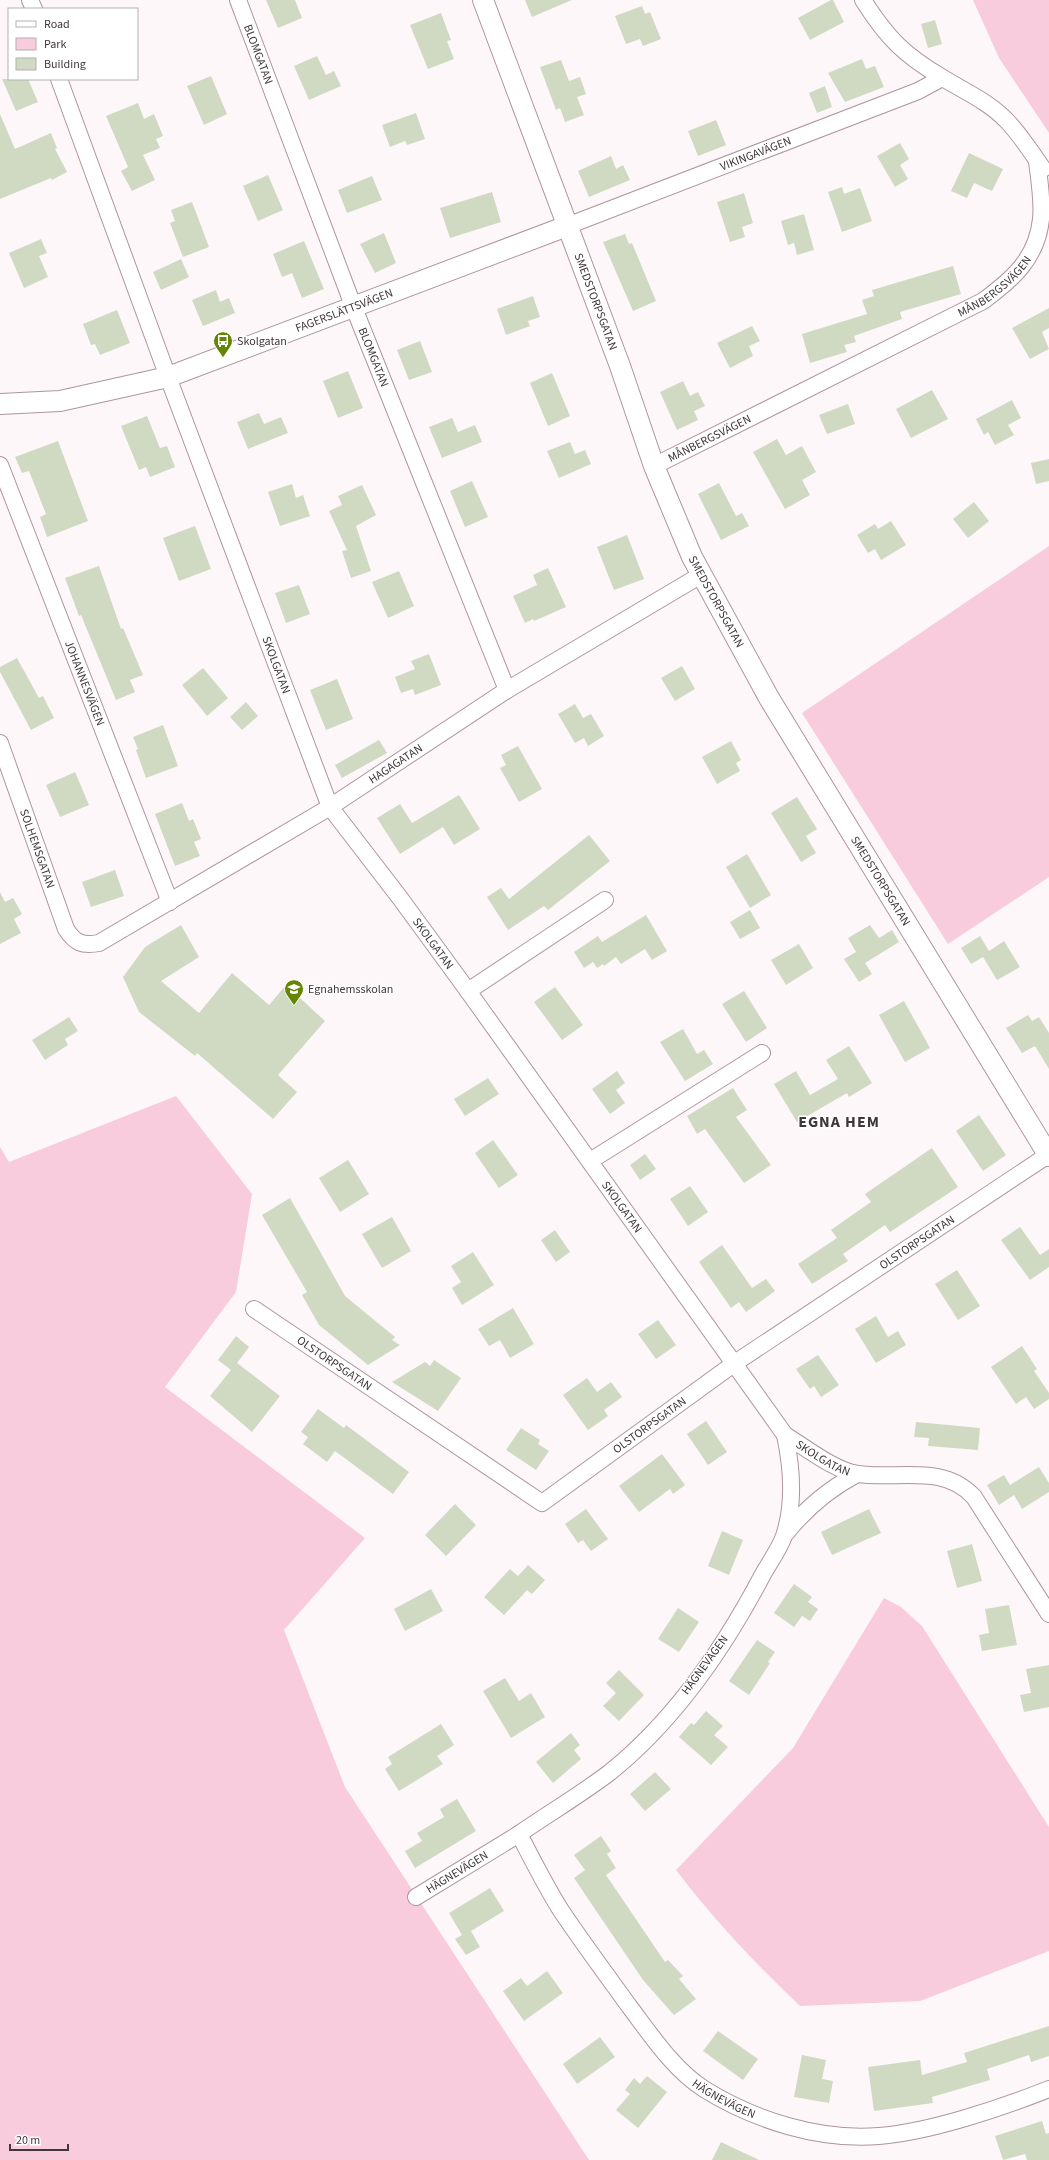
<svg xmlns="http://www.w3.org/2000/svg" width="1049" height="2160" viewBox="0 0 1049 2160" font-family="'Source Sans 3',sans-serif">
<style>
.green{fill:#f8ccdc}
.building{fill:#d0dac3}
.lines{fill:none;stroke-linecap:round;stroke-linejoin:round}
.minor-casing{stroke:#ae959e;stroke-width:18}
.tertiary-casing{stroke:#ae959e;stroke-width:22}
.minor{stroke:#fff;stroke-width:16}
.tertiary{stroke:#fff;stroke-width:20}
.labels{text-anchor:middle;dominant-baseline:central;stroke-width:3;stroke-linejoin:round;paint-order:stroke}
.street-label{font-size:12px;fill:#41363a;stroke:#fff}
.poi-label{font-size:12px;fill:#41363a;stroke:#fff;text-anchor:start}
.district-label{font-size:16px;font-weight:bold;letter-spacing:1px;fill:#41363a;stroke:#fff}
</style>
<rect width="100%" height="100%" fill="#fdf7f9"/>
<g class="green">
<polygon points="973,0 1049,0 1049,133 999,58"/>
<polygon points="1049,546 1049,877 948,944 802,713"/>
<polygon points="176,1096 252,1194 236,1292 165,1387 365,1538 284,1630 345,1787 589,2160 0,2160 0,1147 9,1162"/>
<path d="M884 1598 901 1607 922 1626 1049 1827V1951L920 2001 800 2006C754 1962 715 1921 676 1870L793 1748Z"/>
</g>
<g class="building">
<polygon points="266,0 295,0 302,18 278,28"/>
<polygon points="525,0 572,0 532,17"/>
<polygon points="831,0 833,0 844,22 810,40 798,18"/>
<polygon points="642,6 645,14 650,12 661,39 643,46 640,39 626,44 615,16"/>
<polygon points="441,13 451,40 447,41 454,59 428,69 410,25"/>
<polygon points="935,20 942,44 928,48 921,24"/>
<polygon points="317,56 326,75 334,71 341,86 309,100 294,66"/>
<polygon points="862,59 866,69 875,66 884,87 845,102 828,73"/>
<polygon points="561,60 569,81 580,77 586,94 577,97 584,115 565,122 560,108 556,110 540,67"/>
<polygon points="211,76 227,114 204,125 187,86"/>
<polygon points="2,79 28,79 38,102 16,111"/>
<polygon points="825,86 832,107 817,113 809,93"/>
<polygon points="138,103 144,119 154,114 163,136 156,139 160,148 143,155 155,180 132,191 121,171 128,167 106,116"/>
<polygon points="416,113 425,139 407,145 405,141 390,147 382,125"/>
<polygon points="0,114 15,149 51,133 57,148 55,149 67,172 52,180 51,178 0,199"/>
<polygon points="716,120 726,145 698,156 688,131"/>
<polygon points="900,143 909,159 900,165 908,179 895,187 877,156"/>
<polygon points="969,153 1003,169 992,191 974,183 967,198 951,191"/>
<polygon points="611,156 616,169 623,165 630,180 589,197 578,171"/>
<polygon points="268,175 283,210 258,221 243,186"/>
<polygon points="372,176 382,200 347,213 338,190"/>
<polygon points="842,187 844,194 860,188 872,221 842,232 828,192"/>
<polygon points="492,192 501,222 450,238 440,208"/>
<polygon points="744,193 753,223 742,227 745,237 730,242 717,202"/>
<polygon points="192,202 209,247 183,257 170,223 175,221 171,210"/>
<polygon points="804,214 814,250 797,255 794,243 788,245 781,221"/>
<polygon points="384,233 396,263 375,273 360,244"/>
<polygon points="625,234 629,244 632,243 656,301 633,311 603,242"/>
<polygon points="41,239 47,253 39,256 48,277 24,288 9,253"/>
<polygon points="304,241 324,289 302,298 292,273 282,277 273,254"/>
<polygon points="181,259 189,277 161,290 153,272"/>
<polygon points="953,266 961,294 900,312 902,319 854,336 856,342 844,345 847,352 810,363 802,334 867,314 862,300 874,296 872,290"/>
<polygon points="216,290 220,302 229,298 235,313 203,326 192,300"/>
<polygon points="533,296 540,317 528,321 530,326 506,335 497,309"/>
<polygon points="1049,308 1049,328 1042,332 1049,349 1030,359 1012,328"/>
<polygon points="117,310 130,343 100,355 95,344 91,345 83,324"/>
<polygon points="752,326 760,341 749,346 753,356 730,368 717,343"/>
<polygon points="420,341 432,372 409,380 397,350"/>
<polygon points="348,371 363,408 338,418 323,381"/>
<polygon points="552,373 570,416 548,426 530,383"/>
<polygon points="683,381 690,396 698,392 705,406 694,411 698,420 677,430 660,392"/>
<polygon points="932,390 948,419 911,438 896,409"/>
<polygon points="1012,400 1021,418 1008,425 1014,435 995,445 988,432 984,435 976,419"/>
<polygon points="848,404 855,424 827,434 819,415"/>
<polygon points="259,413 264,424 281,417 288,433 248,449 237,422"/>
<polygon points="147,416 160,448 167,446 175,467 150,477 146,467 139,470 121,426"/>
<polygon points="452,418 458,432 475,425 482,442 442,458 429,427"/>
<polygon points="777,439 786,455 802,446 816,472 802,480 810,495 785,509 753,452"/>
<polygon points="58,441 88,521 47,537 40,517 46,514 33,481 29,471 22,473 15,457"/>
<polygon points="570,442 575,454 585,450 591,464 559,478 547,451"/>
<polygon points="1049,459 1049,481 1036,484 1031,463"/>
<polygon points="472,481 488,517 465,527 450,491"/>
<polygon points="719,483 736,516 742,513 749,526 721,540 698,494"/>
<polygon points="292,484 296,498 303,495 310,516 280,526 268,492"/>
<polygon points="362,485 376,515 356,526 371,571 351,578 342,551 347,550 329,511 342,505 338,496"/>
<polygon points="974,502 989,521 968,538 953,519"/>
<polygon points="891,521 906,545 881,560 875,549 868,553 857,535 875,524 878,529"/>
<polygon points="195,526 211,569 179,581 163,538"/>
<polygon points="627,535 644,579 614,590 597,547"/>
<polygon points="99,566 121,629 123,628 143,675 130,680 135,692 116,700 81,615 79,616 65,578"/>
<polygon points="548,568 566,607 534,621 533,619 525,623 513,596 537,585 533,575"/>
<polygon points="399,571 414,606 388,618 372,582"/>
<polygon points="299,585 310,614 286,623 275,593"/>
<polygon points="429,654 441,685 415,695 413,689 401,693 395,677 415,669 411,661"/>
<polygon points="17,658 39,698 43,696 54,718 31,730 0,672 0,667"/>
<polygon points="682,666 695,689 675,701 661,678"/>
<polygon points="203,668 228,698 207,716 182,685"/>
<polygon points="337,679 353,719 326,730 310,690"/>
<polygon points="246,702 258,716 242,730 230,717"/>
<polygon points="575,704 583,718 591,714 604,736 588,746 584,738 575,743 558,714"/>
<polygon points="163,725 178,766 146,778 136,750 138,749 133,737"/>
<polygon points="379,740 387,753 342,778 335,765"/>
<polygon points="731,741 741,760 736,763 740,771 717,784 702,757"/>
<polygon points="518,746 542,789 519,802 500,768 506,765 501,755"/>
<polygon points="75,772 89,805 60,817 46,785"/>
<polygon points="459,795 480,829 454,845 443,827 400,854 377,818 400,804 412,823"/>
<polygon points="797,797 817,829 806,836 816,853 801,862 771,813"/>
<polygon points="182,803 189,821 193,819 201,839 194,842 200,856 175,866 155,814"/>
<polygon points="589,835 610,861 548,910 544,906 508,930 487,897 501,888 509,899"/>
<polygon points="747,854 771,895 750,908 726,867"/>
<polygon points="115,870 124,896 91,907 82,882"/>
<polygon points="0,892 5,902 13,898 22,914 14,919 21,933 0,944"/>
<polygon points="750,910 760,928 740,939 730,922"/>
<polygon points="646,915 667,951 652,960 645,949 621,964 616,957 604,966 603,964 597,968 593,962 584,968 574,952 598,936 602,942"/>
<polygon points="181,925 199,957 161,981 199,1013 232,973 269,1005 286,985 325,1021 278,1075 297,1092 273,1119 197,1053 195,1056 139,1012 123,977 145,947"/>
<polygon points="870,925 879,938 892,930 899,942 865,963 872,974 859,982 844,959 856,952 848,938"/>
<polygon points="980,936 989,951 1004,941 1020,967 997,980 983,957 971,964 961,948"/>
<polygon points="799,944 813,968 786,985 771,960"/>
<polygon points="555,987 583,1025 562,1040 534,1002"/>
<polygon points="744,991 767,1028 746,1042 722,1004"/>
<polygon points="904,1001 930,1048 905,1062 879,1015"/>
<polygon points="1028,1015 1032,1021 1039,1017 1049,1033 1049,1069 1035,1046 1022,1053 1006,1028"/>
<polygon points="69,1017 78,1031 65,1039 68,1045 45,1060 32,1040"/>
<polygon points="683,1029 697,1054 704,1050 713,1064 685,1081 660,1042"/>
<polygon points="849,1046 872,1083 849,1097 847,1093 797,1122 774,1084 796,1071 810,1095 838,1079 826,1060"/>
<polygon points="617,1071 625,1083 616,1090 625,1103 610,1114 592,1089"/>
<polygon points="488,1078 499,1094 465,1116 454,1099"/>
<polygon points="733,1088 747,1110 736,1117 771,1165 744,1183 705,1129 697,1134 687,1116"/>
<polygon points="979,1115 1006,1155 983,1171 956,1131"/>
<polygon points="493,1140 518,1175 499,1188 475,1153"/>
<polygon points="932,1148 958,1187 890,1232 885,1225 843,1254 848,1261 812,1284 798,1264 837,1238 831,1230 871,1202 865,1194"/>
<polygon points="645,1154 656,1169 640,1180 630,1165"/>
<polygon points="348,1160 369,1194 340,1212 319,1178"/>
<polygon points="690,1186 708,1212 688,1226 670,1199"/>
<polygon points="290,1198 345,1296 395,1337 392,1340 400,1345 368,1365 319,1325 302,1295 307,1292 262,1215"/>
<polygon points="392,1217 411,1251 382,1268 362,1234"/>
<polygon points="1020,1227 1040,1255 1049,1249 1049,1267 1030,1280 1001,1240"/>
<polygon points="555,1230 570,1252 556,1262 541,1240"/>
<polygon points="722,1245 752,1288 766,1279 775,1291 746,1312 739,1302 731,1308 699,1262"/>
<polygon points="473,1252 494,1285 462,1305 452,1288 461,1282 451,1266"/>
<polygon points="957,1270 980,1306 958,1320 935,1284"/>
<polygon points="513,1308 534,1344 510,1358 500,1340 489,1346 478,1329"/>
<polygon points="876,1316 888,1337 898,1331 906,1345 876,1363 855,1329"/>
<polygon points="658,1320 676,1345 656,1359 638,1334"/>
<polygon points="236,1336 249,1347 237,1363 280,1396 252,1432 210,1396 231,1370 218,1360"/>
<polygon points="1022,1346 1037,1369 1034,1371 1049,1393 1049,1399 1034,1409 1026,1397 1016,1404 991,1367"/>
<polygon points="818,1355 839,1385 821,1397 814,1386 810,1389 796,1369"/>
<polygon points="434,1360 461,1378 438,1411 392,1382 425,1362 430,1366"/>
<polygon points="587,1378 597,1392 611,1382 622,1397 604,1410 608,1416 588,1430 563,1395"/>
<polygon points="318,1409 344,1428 346,1425 409,1472 393,1494 335,1451 327,1462 303,1444 308,1437 301,1432"/>
<polygon points="706,1421 727,1452 708,1465 687,1434"/>
<polygon points="916,1422 980,1428 978,1450 928,1446 929,1438 914,1437"/>
<polygon points="521,1428 540,1440 538,1444 549,1451 536,1470 506,1450"/>
<polygon points="662,1454 685,1485 673,1494 670,1489 639,1512 619,1486"/>
<polygon points="1039,1467 1049,1483 1049,1492 1022,1509 1014,1495 999,1505 987,1485 1004,1475 1010,1485"/>
<polygon points="455,1504 476,1525 446,1556 425,1535"/>
<polygon points="586,1509 608,1539 591,1551 583,1540 578,1543 565,1524"/>
<polygon points="869,1509 881,1533 832,1555 821,1532"/>
<polygon points="722,1531 743,1540 729,1575 708,1566"/>
<polygon points="972,1544 982,1581 957,1588 947,1551"/>
<polygon points="528,1565 545,1580 532,1594 527,1590 504,1615 484,1597 510,1569 518,1576"/>
<polygon points="794,1584 812,1597 808,1602 818,1609 810,1621 802,1616 794,1627 774,1613"/>
<polygon points="431,1589 443,1611 405,1631 394,1609"/>
<polygon points="1009,1605 1017,1645 982,1651 979,1635 989,1633 985,1609"/>
<polygon points="678,1608 699,1622 679,1652 658,1639"/>
<polygon points="757,1640 775,1652 768,1662 770,1663 749,1695 729,1681"/>
<polygon points="1049,1665 1049,1707 1024,1712 1020,1695 1031,1693 1026,1669"/>
<polygon points="619,1670 644,1695 619,1721 603,1706 616,1693 606,1683"/>
<polygon points="505,1678 519,1701 531,1693 545,1717 511,1738 483,1691"/>
<polygon points="706,1711 723,1726 714,1735 728,1747 711,1765 679,1737 691,1723 694,1725"/>
<polygon points="441,1724 454,1745 437,1756 443,1764 399,1791 385,1769 392,1764 388,1757"/>
<polygon points="571,1733 580,1745 574,1750 581,1759 553,1783 536,1762"/>
<polygon points="655,1772 671,1789 645,1811 630,1794"/>
<polygon points="457,1799 476,1831 415,1868 405,1851 422,1841 417,1833 444,1817 440,1809"/>
<polygon points="601,1836 611,1851 607,1854 616,1868 606,1875 665,1962 668,1960 683,1976 679,1979 696,1999 674,2015 643,1980 574,1878 585,1870 574,1855"/>
<polygon points="490,1888 504,1911 471,1931 480,1947 466,1955 455,1939 462,1935 449,1913"/>
<polygon points="547,1971 563,1993 524,2021 503,1991 521,1978 527,1986"/>
<polygon points="1049,2026 1049,2056 1031,2062 1029,2055 987,2069 990,2080 932,2097 933,2103 874,2111 868,2067 920,2060 922,2075 967,2062 964,2053"/>
<polygon points="718,2031 758,2059 743,2080 703,2051"/>
<polygon points="600,2037 615,2057 577,2084 563,2064"/>
<polygon points="802,2055 826,2060 822,2079 833,2081 829,2103 794,2097"/>
<polygon points="647,2076 667,2092 638,2128 616,2110 630,2094 625,2090 634,2078 640,2084"/>
<polygon points="1042,2121 1046,2134 1049,2133 1049,2160 1027,2160 1025,2154 1003,2160 995,2136"/>
<polygon points="721,2142 759,2160 712,2160"/>
</g>
<g class="lines">
<g class="minor-casing">
<g id="minor">
<polyline points="30,0 34,9"/>
<path id="s1" d="M238 0 354 308 507 690"/>
<path d="M863 0C887 38 904 55 943 78 964 91 989 102 1006 120 1020 134 1032 153 1043 169"/>
<path id="s2" d="M59 79 168 377 330 807 400 898 468 991 785 1435C805 1447 835 1471 858 1474 898 1480 943 1463 974 1497L1049 1614"/>
<path id="s3" d="M567 226 918 91 942 78"/>
<path id="s4" d="M0 465 170 902"/>
<path id="s5" d="M654 466 983 301C1013 279 1037 258 1041 219 1043 201 1039 179 1037 161"/>
<path id="s6" d="M0 743 66 929C75 943 82 946 99 943L330 807 507 690 701 575"/>
<polyline points="468,991 605,900"/>
<polyline points="590,1161 762,1053"/>
<path id="s7" d="M254 1309 542 1503 735 1363 1048 1155"/>
<path id="s8" d="M785 1435C792 1468 795 1503 784 1536 779 1550 769 1563 762 1576 724 1648 673 1722 609 1773 580 1795 548 1814 519 1834 532 1859 545 1885 560 1909 582 1942 606 1974 629 2006 651 2035 673 2069 704 2089 754 2120 819 2141 879 2136 930 2132 1001 2108 1049 2089"/>
<path d="M787 1532C807 1507 829 1489 857 1474"/>
<path id="s9" d="M416 1897 519 1834"/>
</g>
</g>
<g class="tertiary-casing">
<g id="tertiary">
<path id="s10" d="M483 0 620 366 654 466 692 557 769 698 1049 1156"/>
<path id="s11" d="M0 404 60 401 168 377 567 226"/>
</g>
</g>
<use href="#minor" class="minor"/>
<use href="#tertiary" class="tertiary"/>
</g>
<defs>
<g id="bus-pin" transform="scale(1)"><path d="M0 17L-7.5 6A9.5 9.5 0 1 1 7.5 6Z" fill="#648604" stroke="#fff"/><path d="M-5-6H5V4H4V6H2V4H-2V6H-4V4H-5ZM-3.5-4V0h7V-4ZM-3.5 1.2v1.5H-2V1.2ZM2 1.2v1.5H3.5V1.2Z" fill="#fff"/></g>
<g id="school-pin" transform="scale(1)"><path d="M0 17L-7.5 6A9.5 9.5 0 1 1 7.5 6Z" fill="#648604" stroke="#fff"/><path d="M0-5L7-2L0 1L-7-2ZM-4 1L0 2.5L4 1V4Q0 6-4 4Z" fill="#fff"/></g>
</defs>
<g fill-rule="evenodd">
<use href="#bus-pin" x="223" y="341"/>
<use href="#school-pin" x="294" y="989"/>
</g>
<g class="labels">
<g class="street-label">
<text stroke="none"><textPath href="#s1" startOffset="58">BLOMGATAN</textPath></text>
<text stroke="none"><textPath href="#s3" startOffset="202">VIKINGAVÄGEN</textPath></text>
<text stroke="none"><textPath href="#s5" startOffset="386">MÅNBERGSVÄGEN</textPath></text>
<text stroke="none"><textPath href="#s10" startOffset="322">SMEDSTORPSGATAN</textPath></text>
<text stroke="none"><textPath href="#s11" startOffset="359">FAGERSLÄTTSVÄGEN</textPath></text>
<text stroke="none"><textPath href="#s1" startOffset="382">BLOMGATAN</textPath></text>
<text stroke="none"><textPath href="#s5" startOffset="62">MÅNBERGSVÄGEN</textPath></text>
<text stroke="none"><textPath href="#s10" startOffset="646">SMEDSTORPSGATAN</textPath></text>
<text stroke="none"><textPath href="#s2" startOffset="625">SKOLGATAN</textPath></text>
<text stroke="none"><textPath href="#s4" startOffset="234">JOHANNESVÄGEN</textPath></text>
<text stroke="none"><textPath href="#s6" startOffset="583">HAGAGATAN</textPath></text>
<text stroke="none"><textPath href="#s6" startOffset="112">SOLHEMSGATAN</textPath></text>
<text stroke="none"><textPath href="#s10" startOffset="970">SMEDSTORPSGATAN</textPath></text>
<text stroke="none"><textPath href="#s2" startOffset="948">SKOLGATAN</textPath></text>
<text stroke="none"><textPath href="#s2" startOffset="1272">SKOLGATAN</textPath></text>
<text stroke="none"><textPath href="#s7" startOffset="804">OLSTORPSGATAN</textPath></text>
<text stroke="none"><textPath href="#s7" startOffset="97">OLSTORPSGATAN</textPath></text>
<text stroke="none"><textPath href="#s7" startOffset="480">OLSTORPSGATAN</textPath></text>
<text stroke="none"><textPath href="#s2" startOffset="1597">SKOLGATAN</textPath></text>
<text transform="translate(705 1665) rotate(-54)">HÄGNEVÄGEN</text>
<text stroke="none"><textPath href="#s9" startOffset="48">HÄGNEVÄGEN</textPath></text>
<text stroke="none"><textPath href="#s8" startOffset="847">HÄGNEVÄGEN</textPath></text>
</g>
<g class="poi-label">
<text x="237" y="341">Skolgatan</text>
<text x="308" y="989">Egnahemsskolan</text>
</g>
<g class="district-label">
<text x="839" y="1122">EGNA HEM</text>
</g>
</g>
<rect x="8" y="8" width="130" height="72" fill="#ffffff" stroke="#b3afb0"/>
<rect x="16" y="21" width="20" height="6" fill="#ffffff" stroke="#b3afb0"/>
<text x="44" y="28" font-size="12" fill="#41363a">Road</text>
<rect x="16" y="38" width="20" height="12" fill="#f8ccdc" stroke="#b3afb0"/>
<text x="44" y="48" font-size="12" fill="#41363a">Park</text>
<rect x="16" y="58" width="20" height="12" fill="#d0dac3" stroke="#b3afb0"/>
<text x="44" y="68" font-size="12" fill="#41363a">Building</text>
<path d="M10 2144v6h58v-6" fill="none" stroke="#41363a" stroke-width="2"/>
<text x="16" y="2144" font-size="12" fill="#41363a" stroke="#ffffff" stroke-width="3" paint-order="stroke">20 m</text>
</svg>
